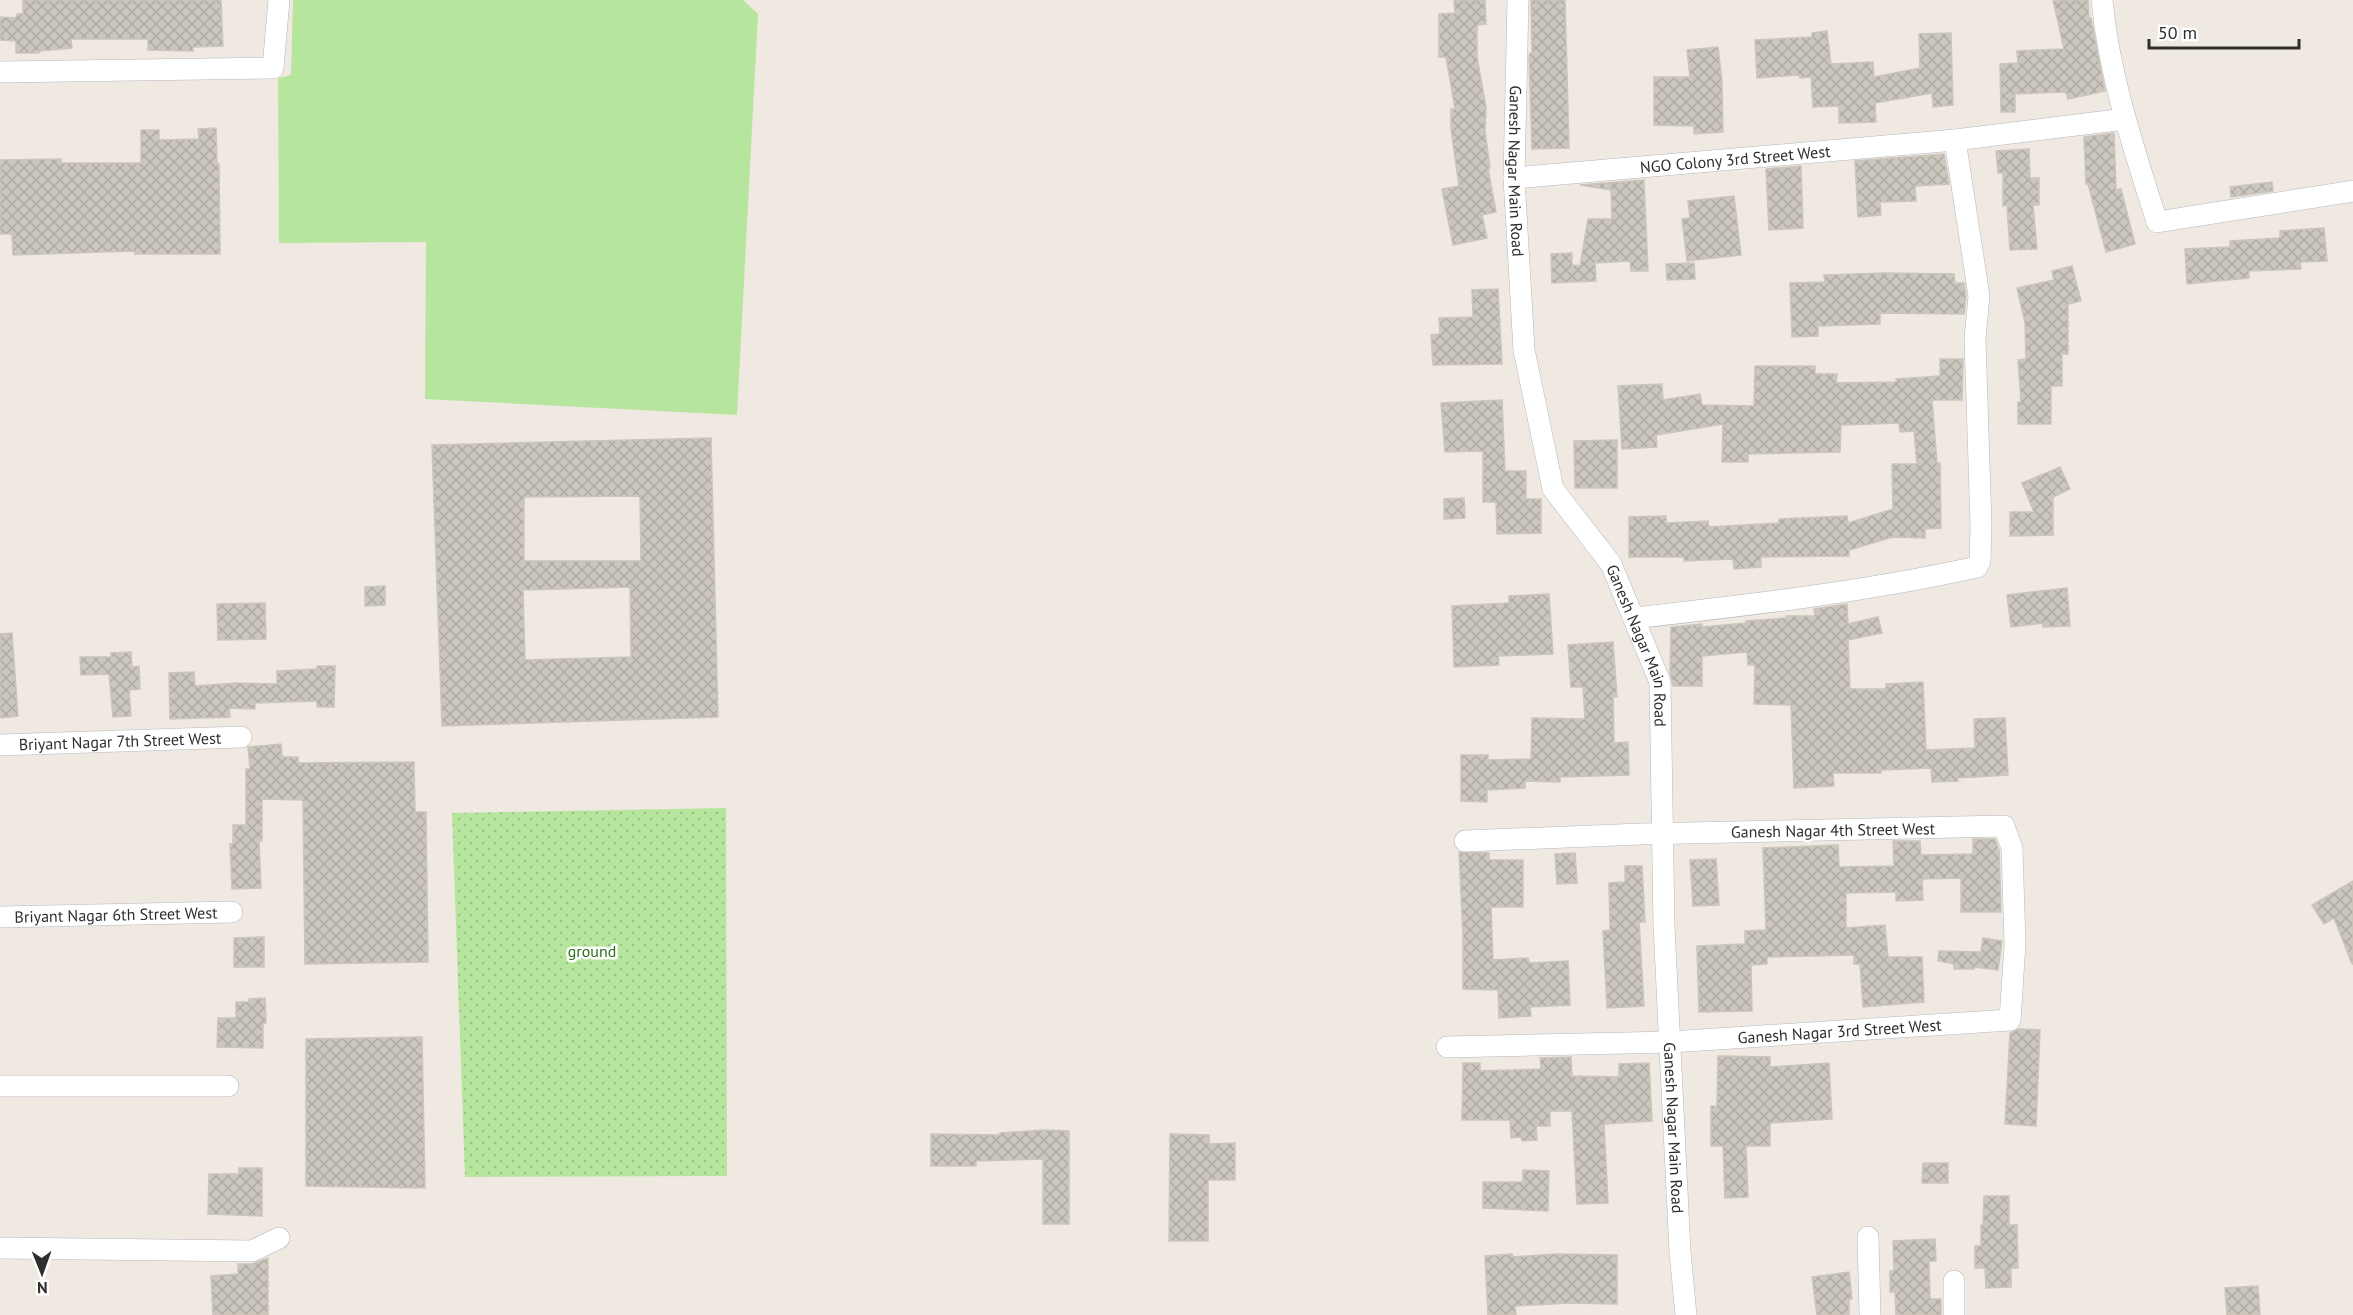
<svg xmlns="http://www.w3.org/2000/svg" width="2353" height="1315" viewBox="0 0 2353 1315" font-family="'PT Sans',sans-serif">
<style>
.grass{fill:#b6e59e}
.park{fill:url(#park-dots)}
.building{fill:url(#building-cross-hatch);stroke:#cbc5ba;stroke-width:1.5;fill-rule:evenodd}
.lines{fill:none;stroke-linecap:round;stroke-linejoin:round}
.minor-casing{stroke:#b4b7c1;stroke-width:22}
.minor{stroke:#fff;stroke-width:21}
.labels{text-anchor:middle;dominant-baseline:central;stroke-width:5;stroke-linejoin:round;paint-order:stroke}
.street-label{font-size:16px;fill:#2e2e2e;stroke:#fff}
.park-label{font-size:16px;fill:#2c6e1b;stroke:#fff}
</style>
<defs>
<pattern id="park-dots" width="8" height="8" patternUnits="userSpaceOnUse" patternTransform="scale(1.5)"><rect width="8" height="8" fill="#b6e59e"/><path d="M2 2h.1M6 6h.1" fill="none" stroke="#9dc588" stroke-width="1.8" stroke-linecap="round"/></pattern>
<pattern id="building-cross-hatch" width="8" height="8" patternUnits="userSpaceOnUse" patternTransform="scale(1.5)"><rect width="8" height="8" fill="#cbc7bf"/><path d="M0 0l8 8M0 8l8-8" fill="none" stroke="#afaba4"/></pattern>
</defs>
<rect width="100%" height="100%" fill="#efe9e1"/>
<polygon class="grass" points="293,0 743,0 758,14 737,415 425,399 426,242 279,243 278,78 291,75"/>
<polygon class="park" points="726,808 727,1176 465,1177 452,813"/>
<g class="building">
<polygon points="23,0 221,0 223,46 193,47 193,51 148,50 148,39 71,39 72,48 39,51 39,53 16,53 16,41 0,40 0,17 16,18 17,14 23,14"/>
<polygon points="1454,0 1485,0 1486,24 1477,25 1477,57 1486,107 1485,131 1490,168 1488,168 1496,212 1482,215 1487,238 1453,245 1442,189 1459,186 1451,129 1451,109 1455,109 1446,57 1439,57 1439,14 1455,13"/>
<polygon points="1531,0 1565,0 1569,148 1532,149 1529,56 1530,53 1532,53"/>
<polygon points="2053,0 2088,0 2089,19 2091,18 2105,91 2068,99 2066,92 2015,94 2015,112 2001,112 2000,64 2018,63 2017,51 2064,49"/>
<polygon points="1827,31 1831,64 1873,62 1874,77 1920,68 1919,34 1951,33 1953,105 1933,107 1932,93 1875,103 1876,122 1839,123 1839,106 1813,107 1811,77 1800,78 1799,75 1757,78 1755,40 1812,37 1812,33"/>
<polygon points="1718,47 1722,82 1723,132 1694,134 1694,126 1654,125 1654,77 1690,77 1687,50"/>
<polygon points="216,128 217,164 219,164 220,254 135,254 135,251 13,255 12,234 0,234 0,160 61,159 61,163 141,163 141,130 159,130 159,140 199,139 198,129"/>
<polygon points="2114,133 2116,190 2121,189 2135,244 2106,252 2088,184 2086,184 2084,137"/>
<polygon points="2029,149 2030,178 2039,178 2039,205 2033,205 2037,249 2010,250 2007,205 2003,206 2003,173 1998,173 1996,151"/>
<polygon points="1944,154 1949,184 1915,186 1916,201 1880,202 1881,215 1858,217 1855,161"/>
<polygon points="1801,166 1803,228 1769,230 1766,169"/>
<polygon points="1644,180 1648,271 1631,271 1630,261 1595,263 1596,281 1552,283 1551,254 1572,253 1572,265 1580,266 1588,219 1612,219 1611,190 1580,185"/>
<polygon points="2272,182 2273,191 2231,197 2230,187"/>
<polygon points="1734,196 1741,255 1687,261 1682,219 1690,218 1688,201"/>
<polygon points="2324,228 2327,261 2300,262 2301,269 2249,271 2249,278 2187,284 2185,249 2230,247 2230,241 2280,238 2280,231"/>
<polygon points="1694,263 1695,279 1667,280 1666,264"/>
<polygon points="2072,266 2081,301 2068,304 2068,354 2062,354 2062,386 2051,386 2051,424 2018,424 2018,402 2021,402 2018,360 2026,359 2025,323 2017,288 2054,280 2052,271"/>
<polygon points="1886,273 1954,274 1955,283 1964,283 1966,296 1964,314 1880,313 1880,324 1818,326 1818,336 1792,337 1790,283 1825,282 1824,275"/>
<polygon points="1498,289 1502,364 1433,365 1431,335 1440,334 1439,318 1473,317 1472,290"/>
<polygon points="1940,359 1963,359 1963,362 1962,400 1932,400 1937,463 1940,463 1941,528 1925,529 1925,538 1893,537 1849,550 1849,556 1761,557 1761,567 1734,569 1733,559 1684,561 1684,557 1629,557 1629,517 1666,516 1666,523 1708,521 1709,527 1779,523 1779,519 1847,516 1848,523 1893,509 1892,464 1917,464 1914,431 1900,432 1899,423 1841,425 1840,452 1748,454 1748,462 1722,462 1723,424 1656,435 1657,447 1622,449 1618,386 1662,384 1663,400 1700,394 1702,405 1754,406 1755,366 1815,366 1815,374 1837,374 1836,383 1896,382 1896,379 1940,376"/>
<polygon points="1502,400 1505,471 1526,471 1526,499 1541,499 1541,533 1497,534 1496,502 1483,502 1483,451 1445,452 1441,403"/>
<path d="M711 438 718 717 442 726 432 445ZM640 496 641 561H524V497ZM630 587 631 657 525 660 523 590Z"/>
<polygon points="1617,440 1617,488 1575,488 1574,441"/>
<polygon points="2060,467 2070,489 2053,497 2053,535 2010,536 2010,512 2034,512 2022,483"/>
<polygon points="1464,498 1465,518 1444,519 1444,499"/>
<polygon points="385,586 385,605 365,606 365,587"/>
<polygon points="2067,588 2070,626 2043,627 2043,623 2011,627 2007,595"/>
<polygon points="1549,594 1553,654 1498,656 1499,665 1454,667 1452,606 1509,603 1509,596"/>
<polygon points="265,603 266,639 218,640 217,604"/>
<polygon points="1847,604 1848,624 1878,617 1882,633 1848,640 1850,689 1886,689 1886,684 1923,682 1926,750 1975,748 1974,719 2005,718 2008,775 1957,778 1958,781 1932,782 1931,768 1881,770 1881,773 1833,773 1834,786 1794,788 1791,705 1754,704 1755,665 1748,665 1747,652 1702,656 1702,686 1673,686 1670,673 1671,627 1702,624 1702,627 1746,623 1746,621 1786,618 1786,616 1815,616 1814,609"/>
<polygon points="12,633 18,716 0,718 0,634"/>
<polygon points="1613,642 1617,697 1613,697 1614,743 1628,742 1629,775 1560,777 1560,782 1525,781 1525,788 1487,790 1487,802 1461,801 1461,755 1488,755 1488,760 1531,759 1532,718 1585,719 1583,687 1571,687 1568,645"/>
<polygon points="131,652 132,667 139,666 140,689 129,690 131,716 113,717 109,674 81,675 80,657 111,657 111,653"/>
<polygon points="317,666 335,666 334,707 317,707 317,701 255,703 255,709 229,708 230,717 170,719 169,673 194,672 195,686 237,683 277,684 277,671 317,669"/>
<polygon points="281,744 282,757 298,757 298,763 414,762 415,812 426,812 428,962 305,964 303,800 262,799 262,841 259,841 261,888 232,889 230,844 233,844 233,825 246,825 246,769 250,769 248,747"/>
<polygon points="1973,839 1995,839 1999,850 2001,912 1961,912 1961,878 1922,879 1923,900 1896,901 1896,892 1846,893 1846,928 1885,925 1888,957 1922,957 1924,1002 1863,1007 1860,964 1854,964 1854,955 1767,957 1767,964 1751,965 1752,1011 1699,1012 1697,946 1745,944 1745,931 1766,930 1763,848 1838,845 1839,867 1894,866 1893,841 1920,841 1921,855 1973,854"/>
<polygon points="1459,852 1489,853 1489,860 1523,860 1523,907 1491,907 1493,960 1528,958 1529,963 1568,961 1570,1005 1530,1007 1531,1016 1499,1018 1498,990 1463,989 1463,936"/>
<polygon points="1575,853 1577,883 1557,884 1555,854"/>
<polygon points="1716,859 1719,905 1693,906 1690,860"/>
<polygon points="1625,866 1642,866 1645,922 1639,922 1644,1006 1607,1008 1603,931 1610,930 1609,883 1625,882"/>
<polygon points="2353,881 2353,964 2352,964 2334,918 2324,924 2312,905"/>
<polygon points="264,937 264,967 234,967 234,938"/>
<polygon points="1983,938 2002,941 1998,970 1974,967 1974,969 1954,969 1954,964 1938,961 1939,951 1981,952"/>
<polygon points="265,998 266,1023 263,1023 263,1048 217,1047 218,1018 236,1018 236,1002 249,1002 249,999"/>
<polygon points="2019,1029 2040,1030 2036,1126 2005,1124 2010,1033"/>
<polygon points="422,1037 425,1188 306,1186 306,1039"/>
<polygon points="1718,1056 1770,1057 1770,1067 1829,1063 1832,1119 1770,1123 1770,1146 1746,1146 1748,1197 1725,1198 1723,1146 1711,1146 1711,1106 1717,1106"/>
<polygon points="1571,1057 1572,1076 1619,1077 1619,1064 1649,1063 1652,1121 1604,1124 1608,1203 1577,1204 1572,1111 1550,1111 1550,1126 1536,1126 1537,1140 1522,1141 1521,1137 1511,1138 1510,1120 1462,1120 1463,1063 1480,1063 1480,1071 1541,1069 1540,1058"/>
<polygon points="1043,1130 1069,1131 1069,1224 1043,1224 1043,1159 976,1161 976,1166 931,1166 931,1134 1000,1135 1000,1133"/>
<polygon points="1170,1134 1209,1135 1209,1144 1235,1143 1235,1180 1208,1180 1208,1241 1169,1241"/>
<polygon points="1923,1163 1948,1163 1948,1183 1922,1183"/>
<polygon points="239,1168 262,1168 262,1216 208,1214 209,1174 239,1174"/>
<polygon points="1523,1170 1549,1171 1548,1211 1483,1208 1483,1182 1523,1182"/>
<polygon points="1984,1196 2009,1196 2009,1225 2017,1225 2018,1268 2011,1268 2011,1287 1986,1288 1985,1268 1975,1268 1975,1246 1981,1246 1981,1225 1983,1225"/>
<polygon points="1935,1239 1936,1261 1929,1261 1930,1299 1941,1299 1941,1315 1896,1315 1895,1292 1890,1292 1890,1271 1894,1271 1893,1241"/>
<polygon points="1512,1254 1513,1257 1555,1254 1617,1255 1617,1304 1570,1303 1515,1306 1516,1315 1488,1315 1485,1256"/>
<polygon points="268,1258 268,1315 213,1315 211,1276 238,1274 238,1264 252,1264"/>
<polygon points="1849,1272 1852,1299 1849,1299 1849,1315 1817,1315 1812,1277"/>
<polygon points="2258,1286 2260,1315 2227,1315 2225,1288"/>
</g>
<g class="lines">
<g class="minor-casing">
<g id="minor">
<path id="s1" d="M1518 0 1514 178 1524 350 1553 489 1611 564 1660 682 1664 926 1680 1252 1686 1315"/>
<path d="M2102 0C2109 76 2134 149 2157 222L2353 191"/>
<polyline points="0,72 273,68 279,0"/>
<path id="s2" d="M1514 178 1955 140 2125 119"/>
<path d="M1634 618C1749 605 1864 592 1977 567L1980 561 1981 526 1975 338 1979 296 1955 140"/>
<path id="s3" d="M0 745 241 737"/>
<path id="s4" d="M0 917 232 912"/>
<path id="s5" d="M1447 1047 1670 1042 2010 1020 2015 944 2012 848 2004 826 1641 834 1465 841"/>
<polyline points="0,1086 228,1086"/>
<polyline points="1868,1237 1870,1315"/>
<polyline points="0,1248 252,1251 279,1238"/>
<polyline points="1954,1281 1954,1315"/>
</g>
</g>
<use href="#minor" class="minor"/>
</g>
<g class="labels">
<g class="street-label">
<text stroke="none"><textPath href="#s2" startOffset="222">NGO Colony 3rd Street West</textPath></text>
<text stroke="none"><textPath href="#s1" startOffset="171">Ganesh Nagar Main Road</textPath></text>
<text stroke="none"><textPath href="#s1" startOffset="674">Ganesh Nagar Main Road</textPath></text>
<text stroke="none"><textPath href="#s3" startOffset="120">Briyant Nagar 7th Street West</textPath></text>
<text transform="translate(1833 830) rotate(-1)">Ganesh Nagar 4th Street West</text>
<text stroke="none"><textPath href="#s4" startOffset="116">Briyant Nagar 6th Street West</textPath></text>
<text stroke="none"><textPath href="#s5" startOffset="393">Ganesh Nagar 3rd Street West</textPath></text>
<text stroke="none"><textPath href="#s1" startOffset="1161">Ganesh Nagar Main Road</textPath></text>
</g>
<g class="park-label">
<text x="592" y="951">ground</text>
</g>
</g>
<g transform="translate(42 1273) rotate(179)" stroke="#ffffff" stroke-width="4.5" paint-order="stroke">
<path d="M0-4.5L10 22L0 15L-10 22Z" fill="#2e2e2e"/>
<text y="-9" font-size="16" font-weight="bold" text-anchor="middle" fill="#2e2e2e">N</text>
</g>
<path d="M2149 39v9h150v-9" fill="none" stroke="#2e2e2e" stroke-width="3"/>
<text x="2158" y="39" font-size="18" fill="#2e2e2e" stroke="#ffffff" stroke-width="4.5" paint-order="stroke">50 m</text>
</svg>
